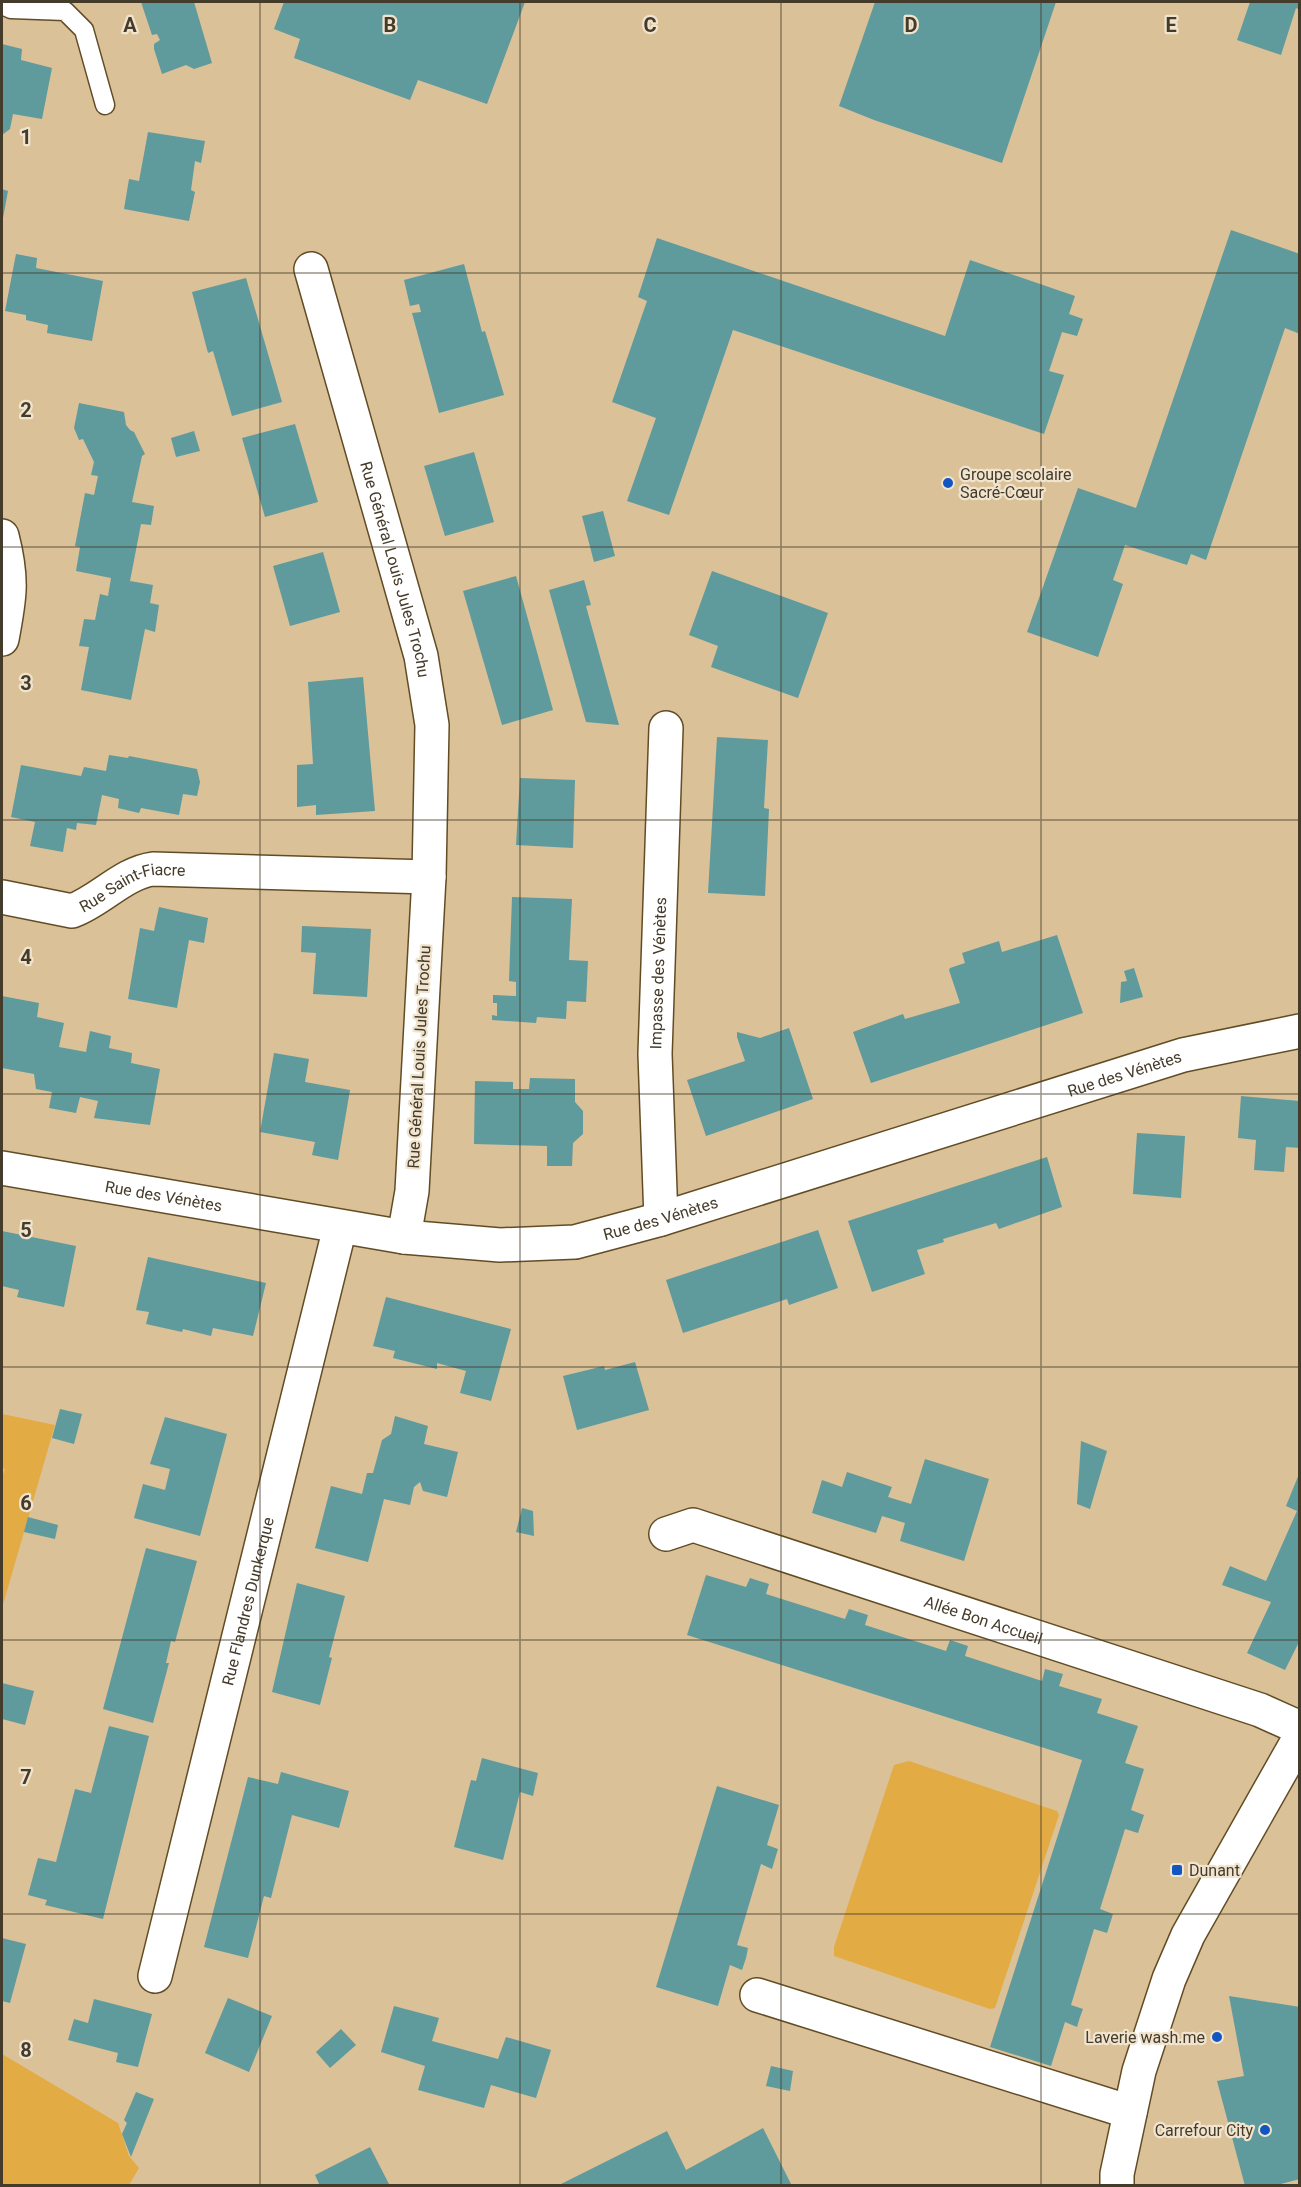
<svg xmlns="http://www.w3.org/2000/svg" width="1301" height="2187" viewBox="0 0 1301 2187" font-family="Roboto,sans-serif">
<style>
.green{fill:#e2ab44}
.building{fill:#5f9a9d}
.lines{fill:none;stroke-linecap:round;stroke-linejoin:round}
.lane-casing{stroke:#624c25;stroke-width:21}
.street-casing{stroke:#624c25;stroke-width:36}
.secondary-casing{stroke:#624c25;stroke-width:36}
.lane{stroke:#fff;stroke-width:18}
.street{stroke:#fff;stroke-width:33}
.secondary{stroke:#fff;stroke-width:33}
.grid{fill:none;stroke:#453b2a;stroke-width:1.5;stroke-opacity:0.55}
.poi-dot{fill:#1156c1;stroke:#f0e4cf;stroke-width:2}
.labels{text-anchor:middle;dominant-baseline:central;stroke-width:4.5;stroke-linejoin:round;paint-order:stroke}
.poi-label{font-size:16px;fill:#453b2a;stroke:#f0e4cf;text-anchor:start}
.street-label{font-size:16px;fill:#453b2a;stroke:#f0e4cf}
.grid-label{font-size:20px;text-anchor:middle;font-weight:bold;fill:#453b2a;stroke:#f0e4cf;stroke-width:4.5;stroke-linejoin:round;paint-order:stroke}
</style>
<rect width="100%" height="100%" fill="#dac198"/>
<g class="green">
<polygon points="2,1414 55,1425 2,1608 2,1477 5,1469 2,1468"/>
<polygon points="909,1761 1057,1811 1059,1815 995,2008 990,2009 834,1956 834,1947 894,1765"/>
<polygon points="2,2054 118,2123 129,2156 139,2168 129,2185 2,2185"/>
</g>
<g class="building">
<polygon points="141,2 194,2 212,63 194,69 186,65 162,74 154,49 154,44 160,40 157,34 152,35"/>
<polygon points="284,2 525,2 487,104 418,80 410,100 294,58 300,39 274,29"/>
<polygon points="875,2 1056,2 1002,163 874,120 839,106"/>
<polygon points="1250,2 1300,2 1300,10 1296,8 1281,55 1237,40"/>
<polygon points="2,44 22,49 21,60 52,68 42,119 13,114 10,129 2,135"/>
<polygon points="148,132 205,141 201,163 195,161 191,190 195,192 189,221 124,209 129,179 139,181"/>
<polygon points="2,189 8,191 3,218 2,217"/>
<polygon points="1231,230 1300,254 1300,334 1285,328 1206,560 1191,554 1187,565 1125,545 1113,580 1123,584 1098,657 1027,632 1078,488 1136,508"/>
<polygon points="657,238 945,336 970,260 1075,296 1069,314 1083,319 1077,336 1062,332 1049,371 1064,375 1044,434 733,330 669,515 627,501 656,418 612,402 647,301 638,297"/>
<polygon points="16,254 37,258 36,268 103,281 92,341 47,333 48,325 26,320 26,315 5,311"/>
<polygon points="464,264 482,332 485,331 504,395 439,413 412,313 421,312 419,304 410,306 404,280"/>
<polygon points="246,278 282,402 232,416 213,351 208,353 192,292"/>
<polygon points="79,403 124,412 126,425 130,430 134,432 145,454 142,456 132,502 154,506 151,525 141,524 130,581 153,585 150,603 159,605 155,632 145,629 131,700 81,690 89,647 79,646 84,619 95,620 100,594 108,596 111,578 76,571 80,547 75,546 85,493 94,495 98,476 91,475 94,462 83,439 79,440 74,428"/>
<polygon points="295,424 318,502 265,517 242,438"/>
<polygon points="194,431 200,451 176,457 171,438"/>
<polygon points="474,452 494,522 445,536 424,466"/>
<polygon points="603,511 615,556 594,562 582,516"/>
<polygon points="323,552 340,612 290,626 273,566"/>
<polygon points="712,571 828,613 798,698 711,667 718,646 689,635"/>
<polygon points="516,576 553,710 502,725 463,591"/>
<polygon points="584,580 591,605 586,606 619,725 586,722 549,590"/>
<polygon points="363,677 375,811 316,815 316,805 297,807 297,765 313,764 308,682"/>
<polygon points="717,737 768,740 764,808 769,809 765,896 708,893"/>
<polygon points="109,755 128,758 129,756 197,769 200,782 197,796 183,794 179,815 141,808 139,813 118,808 119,799 102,795 96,825 77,823 76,830 67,828 63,852 30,846 35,822 11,817 21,765 81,776 84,767 106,771"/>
<polygon points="520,778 575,780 573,848 516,845"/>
<polygon points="512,897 572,899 569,960 588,961 586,1002 567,1001 566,1019 537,1017 536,1023 492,1020 492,1015 497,1016 497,1003 493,1003 493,995 516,996 516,982 509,981"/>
<polygon points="159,907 208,918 204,943 189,940 177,1008 128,999 140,928 154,931"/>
<polygon points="302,926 371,929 367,997 313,994 316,953 301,952"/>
<polygon points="1057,935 1083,1013 871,1083 853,1032 903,1014 905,1019 960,1003 949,970 950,968 965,963 962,953 999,941 1002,952"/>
<polygon points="1134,968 1143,997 1120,1003 1121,982 1127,981 1124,971"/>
<polygon points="2,996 39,1003 37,1017 64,1023 59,1047 86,1052 90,1031 111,1036 109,1048 132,1053 131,1063 160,1069 150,1125 94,1118 98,1101 80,1097 76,1113 49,1108 52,1092 36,1089 34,1074 2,1068"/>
<polygon points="789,1028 813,1099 706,1136 687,1080 745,1061 737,1037 737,1032 760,1038"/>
<polygon points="274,1053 309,1059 305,1082 350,1090 338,1160 312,1155 315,1142 260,1132"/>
<polygon points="530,1078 575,1079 575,1102 583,1111 583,1134 573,1143 572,1166 547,1166 547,1146 474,1144 475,1081 513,1082 513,1089 529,1089"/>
<polygon points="1241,1096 1300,1101 1300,1148 1286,1147 1284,1172 1254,1170 1256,1140 1238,1138"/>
<polygon points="1137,1133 1185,1136 1181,1198 1133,1194"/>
<polygon points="1047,1157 1062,1207 999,1229 996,1223 943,1239 944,1242 917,1250 925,1274 872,1292 848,1221"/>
<polygon points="818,1230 838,1288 789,1305 787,1299 683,1333 666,1280"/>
<polygon points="2,1231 76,1246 64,1307 17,1297 19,1290 2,1286"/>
<polygon points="148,1257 266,1283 253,1336 213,1328 211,1336 183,1329 182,1332 146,1324 149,1312 136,1310"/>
<polygon points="386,1297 511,1329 491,1401 460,1393 466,1371 437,1363 437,1369 393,1358 395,1351 373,1346"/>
<polygon points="635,1362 649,1410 577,1430 563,1376 604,1366 605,1370"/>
<polygon points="60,1409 82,1414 74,1444 52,1438"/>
<polygon points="395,1416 428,1426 424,1444 458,1452 447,1497 423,1491 420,1482 414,1487 410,1505 384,1499 368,1562 315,1548 331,1486 362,1494 367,1473 373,1473 382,1440 391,1434"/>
<polygon points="165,1417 227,1434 200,1536 134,1518 143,1484 165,1490 170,1469 150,1464"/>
<polygon points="1081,1441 1107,1451 1090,1509 1077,1504"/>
<polygon points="925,1459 989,1479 964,1561 900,1541 905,1523 882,1516 876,1533 812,1513 822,1480 842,1487 847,1472 892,1487 888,1497 911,1504"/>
<polygon points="1299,1474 1300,1640 1285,1670 1247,1653 1271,1602 1222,1585 1230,1566 1266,1581 1297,1511 1286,1506"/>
<polygon points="522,1508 533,1511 534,1536 516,1532"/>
<polygon points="28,1517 58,1525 55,1539 24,1532"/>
<polygon points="146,1548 197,1561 175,1642 171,1641 166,1663 169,1663 153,1723 103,1709"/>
<polygon points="706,1575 746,1587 750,1578 769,1584 766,1594 845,1619 849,1609 868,1615 865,1625 946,1651 950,1640 968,1646 965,1656 1042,1681 1045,1669 1063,1674 1059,1686 1102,1699 1097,1713 1138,1726 1125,1763 1144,1769 1131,1810 1144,1815 1138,1833 1125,1829 1100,1909 1113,1914 1107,1933 1094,1929 1071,2005 1083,2009 1080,2017 1077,2027 1065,2022 1051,2066 990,2047 1082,1760 687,1635"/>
<polygon points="297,1583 345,1596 329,1657 332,1658 320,1705 272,1692"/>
<polygon points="2,1683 34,1691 25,1725 2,1719"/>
<polygon points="109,1726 149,1736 103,1919 45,1905 47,1900 28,1895 38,1858 56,1862 75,1789 91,1793"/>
<polygon points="482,1758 538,1773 533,1796 520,1792 503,1860 454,1847 471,1780 476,1781"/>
<polygon points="281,1772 349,1791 339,1828 292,1815 271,1898 264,1896 248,1958 204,1947 248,1777 278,1784"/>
<polygon points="717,1786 779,1805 767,1845 778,1849 772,1869 761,1864 737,1945 748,1948 746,1958 742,1970 730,1965 718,2006 656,1987"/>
<polygon points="2,1938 26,1944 10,2003 2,2001"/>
<polygon points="1229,1996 1300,2007 1300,2179 1273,2186 1245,2186 1217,2081 1244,2076"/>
<polygon points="228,1998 272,2016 249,2072 205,2053"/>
<polygon points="94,1999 152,2014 138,2067 116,2062 118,2053 68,2040 74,2019 88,2023"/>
<polygon points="394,2006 439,2018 432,2041 498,2059 506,2037 551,2050 536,2098 491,2085 484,2108 418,2090 425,2066 381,2052"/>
<polygon points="341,2029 356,2045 330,2068 316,2052"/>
<polygon points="771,2066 793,2071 790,2091 766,2086"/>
<polygon points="136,2092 154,2099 131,2157 122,2134 127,2123 124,2120"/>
<polygon points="763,2128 792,2186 557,2186 667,2131 686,2170"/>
<polygon points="370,2147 390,2186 320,2186 315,2175"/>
</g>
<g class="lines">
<g class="lane-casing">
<polyline id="lane" points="2,5 11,9 65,11 84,30 105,105"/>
</g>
<g class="street-casing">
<g id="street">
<path id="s1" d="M311 269 421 656 432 725 429 877 412 1191 404 1237"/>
<path d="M2 536C13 579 10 597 2 639"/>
<path id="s2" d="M2 897 72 911C100 901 123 873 153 869L429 877"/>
<path id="s3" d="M661 1219 655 1054 666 728"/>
<path id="s4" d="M666 1534 693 1525 1260 1710 1300 1728"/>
<path id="s5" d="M155 1976 340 1227"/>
<polyline points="757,1995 1130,2112"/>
</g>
</g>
<g class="secondary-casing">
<g id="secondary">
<path id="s6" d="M2 1168 404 1237 500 1245 575 1242 661 1219 1183 1055 1300 1031"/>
<polyline points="1117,2186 1117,2174 1139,2071 1169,1979 1188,1935 1300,1737"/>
</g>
</g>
<use href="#lane" class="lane"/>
<use href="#street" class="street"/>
<use href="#secondary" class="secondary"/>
</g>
<path class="grid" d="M260 2V2186M520 2V2186M781 2V2186M1041 2V2186M2 273H1300M2 547H1300M2 820H1300M2 1094H1300M2 1367H1300M2 1640H1300M2 1914H1300"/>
<g class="poi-dot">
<circle cx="948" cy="483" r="6"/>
<rect x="1171" y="1864" width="12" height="12" rx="3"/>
<circle cx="1217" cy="2037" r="6"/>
<circle cx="1265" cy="2130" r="6"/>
</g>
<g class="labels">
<g class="poi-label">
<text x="960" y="474">Groupe scolaire<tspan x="960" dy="18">Sacré-Cœur</tspan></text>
<text x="1189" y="1870">Dunant</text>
<text x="1205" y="2037" text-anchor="end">Laverie wash.me</text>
<text x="1253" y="2130" text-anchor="end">Carrefour City</text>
</g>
<g class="street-label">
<text stroke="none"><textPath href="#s1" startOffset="312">Rue Général Louis Jules Trochu</textPath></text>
<text stroke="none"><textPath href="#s2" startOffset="138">Rue Saint-Fiacre</textPath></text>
<text stroke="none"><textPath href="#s3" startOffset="246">Impasse des Vénètes</textPath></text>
<text transform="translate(419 1057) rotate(-87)">Rue Général Louis Jules Trochu</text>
<text stroke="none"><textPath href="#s6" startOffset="1154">Rue des Vénètes</textPath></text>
<text stroke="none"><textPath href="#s6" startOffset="164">Rue des Vénètes</textPath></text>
<text stroke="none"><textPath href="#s6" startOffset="668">Rue des Vénètes</textPath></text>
<text stroke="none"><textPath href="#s5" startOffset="386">Rue Flandres Dunkerque</textPath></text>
<text stroke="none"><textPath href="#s4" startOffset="334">Allée Bon Accueil</textPath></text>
</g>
</g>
<g class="grid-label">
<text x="130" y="32">A</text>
<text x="390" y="32">B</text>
<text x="650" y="32">C</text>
<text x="911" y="32">D</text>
<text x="1171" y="32">E</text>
<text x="26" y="144">1</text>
<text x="26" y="417">2</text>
<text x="26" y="690">3</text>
<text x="26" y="964">4</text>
<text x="26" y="1237">5</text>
<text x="26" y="1510">6</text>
<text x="26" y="1784">7</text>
<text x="26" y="2057">8</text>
</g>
<rect width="1301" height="2187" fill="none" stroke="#453b2a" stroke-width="6"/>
</svg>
